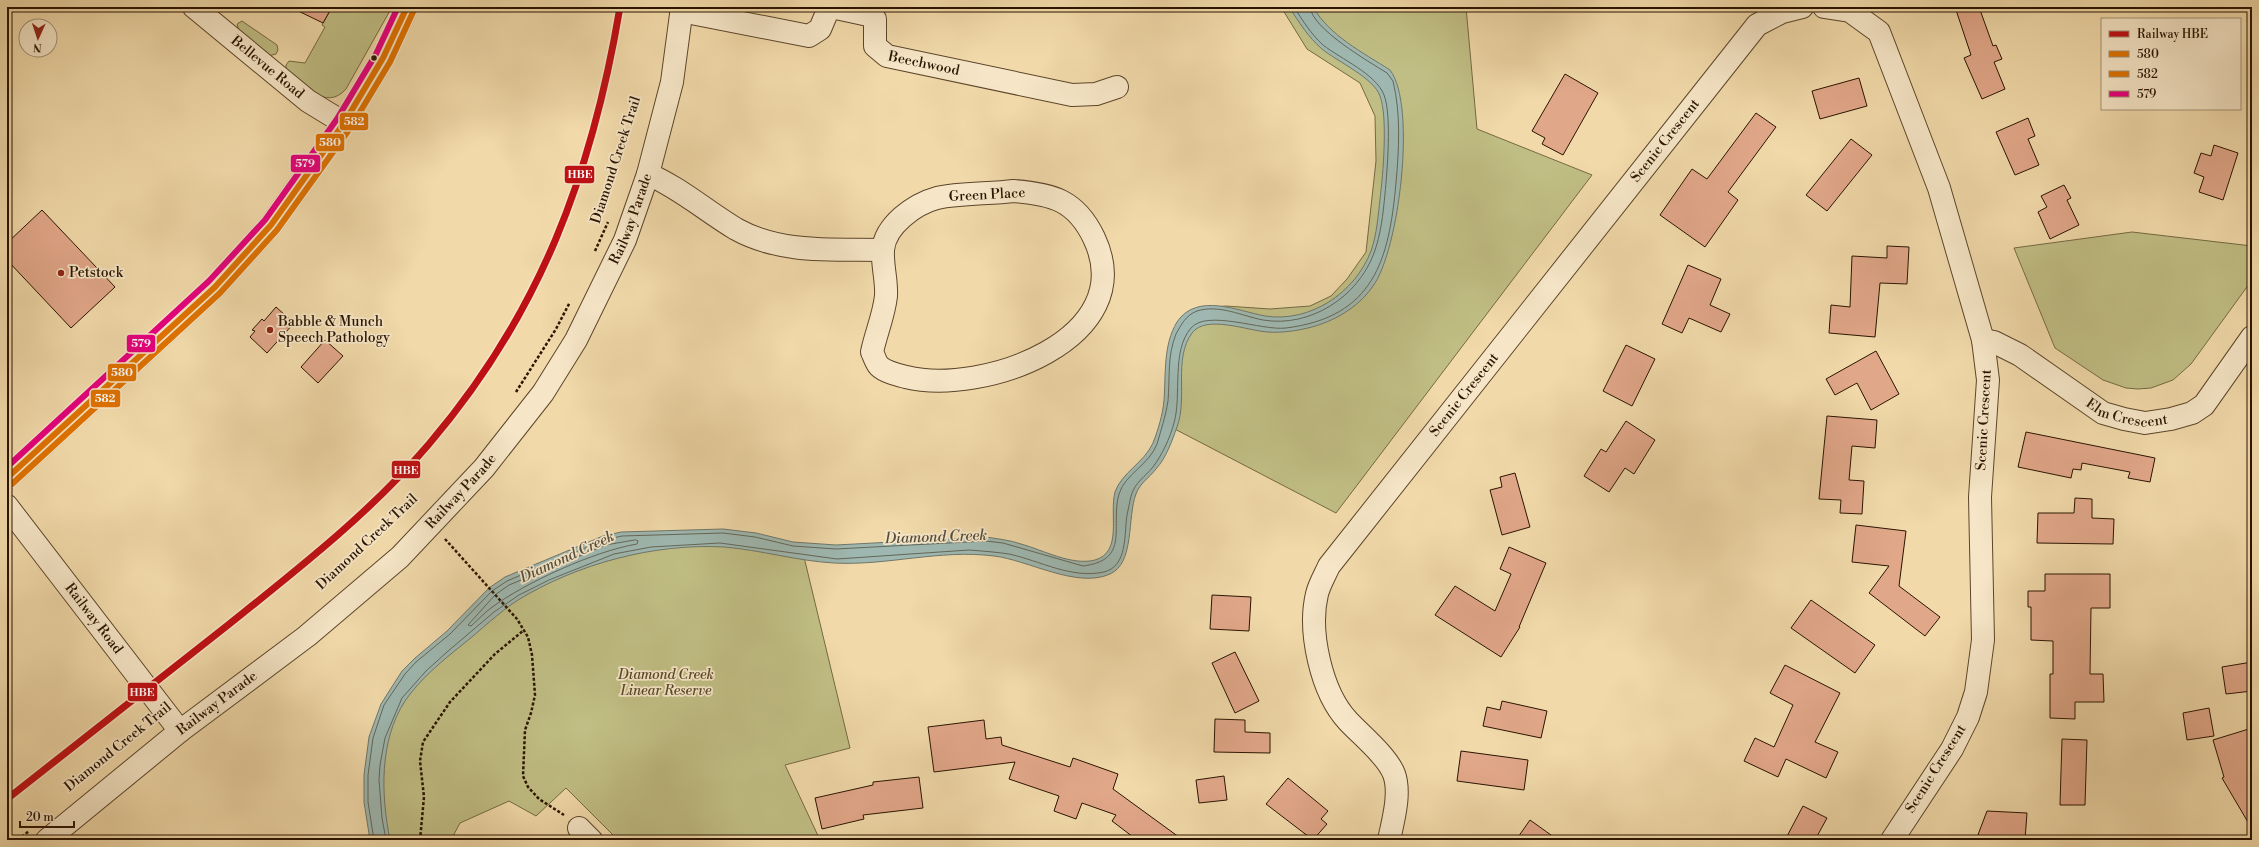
<svg xmlns="http://www.w3.org/2000/svg" width="2259" height="847" viewBox="0 0 2259 847" font-family="'Libre Bodoni',serif">
<style>
.green{fill:#c0be84;stroke:#756942}
.water{fill:#9eb8b1;stroke:#70766a}
.lines{fill:none;stroke-linecap:round;stroke-linejoin:round}
.shore{stroke:#646658;stroke-width:1}
.building{fill:#e1a789;stroke:#2a1400}
.minor-casing{stroke:#5c452a;stroke-width:24}
.major-casing{stroke:#2a1400;stroke-width:24}
.path{stroke:#2a1400;stroke-width:2.5;stroke-dasharray:3 2;stroke-linecap:butt}
.minor{stroke:#f6e6c7;stroke-width:22}
.major{stroke:#f1d9a9;stroke-width:22}
.bus-1-casing{stroke:#f6e6c7;stroke-width:9}
.bus-2-casing{stroke:#f6e6c7;stroke-width:9}
.bus-3-casing{stroke:#f6e6c7;stroke-width:9}
.bus-1{stroke:#df7200;stroke-width:6}
.bus-2{stroke:#df7200;stroke-width:6}
.bus-3{stroke:#e5007d;stroke-width:6}
.rail-1-casing{stroke:#f6e6c7;stroke-width:10}
.rail-1{stroke:#be1014;stroke-width:7}
.bus-dot{fill:#2a1400;stroke:#f6e6c7;stroke-width:1.5}
.poi-dot{fill:#8f2418;stroke:#f6e6c7;stroke-width:1.5}
.labels{text-anchor:middle;dominant-baseline:central;stroke-width:3.5;stroke-linejoin:round;paint-order:stroke}
.street-label{font-size:14px;fill:#2a1400;stroke:#f6e6c7}
.poi-label{font-size:14px;fill:#2a1400;stroke:#f6e6c7;text-anchor:start}
.park-label{font-size:14px;font-style:italic;fill:#574728;stroke:#f6e6c7}
.water-label{font-size:15px;font-style:italic;fill:#534d3e;stroke:#f6e6c7}
.line-badge{stroke:#f6e6c7;stroke-width:1.5}
.badge-label{font-size:11px;text-anchor:middle;font-weight:bold;fill:#fff}
</style>
<rect width="100%" height="100%" fill="#f1d9a9"/>
<filter id="stains"><feTurbulence type="fractalNoise" baseFrequency=".005" numOctaves="4"/><feColorMatrix values="0 0 0 0 .2 0 0 0 0 .09 0 0 0 0 .02 0 0 0 .5 -.17"/></filter>
<radialGradient id="worn" r=".72"><stop offset=".6" stop-color="#630" stop-opacity="0"/><stop offset="1" stop-color="#630" stop-opacity=".3"/></radialGradient>
<g class="green">
<path d="M332 7H392L346 89C326 112 303 84 286 71V65L289 61 305 63 325 27 322 25Z"/>
<polygon points="1281,7 1466,7 1477,129 1592,175 1336,513 1169,426 1171,359 1203,308 1226,306 1270,309 1310,306 1331,296 1347,279 1366,252 1376,161 1375,116 1360,83 1307,49"/>
<polygon points="242,21 277,45 278,50 276,54 268,56 239,31 237,24"/>
<polygon points="2132,232 2252,246 2252,280 2191,364 2173,380 2151,388 2138,389 2126,388 2103,380 2055,348 2014,248"/>
<polygon points="666,537 804,557 850,748 785,765 820,840 618,840 566,788 536,816 509,801 460,823 451,840 378,840 373,787 393,700 486,605"/>
</g>
<path class="water" d="M1289 7H1313C1330 36 1362 52 1390 70 1417 105 1399 251 1373 286 1358 308 1333 322 1308 328 1295 331 1281 333 1268 332 1248 331 1206 314 1192 333 1173 359 1188 398 1177 427 1172 441 1166 458 1156 469 1149 478 1140 483 1136 494 1127 517 1135 563 1110 574 1077 589 1028 560 994 556 940 549 887 566 834 563 797 561 761 550 724 547 654 543 577 564 518 600 498 613 481 630 462 645 442 661 420 679 405 701 379 741 381 795 390 840H370L364 802V775L369 737 381 704 402 671 414 659 447 631 489 588 505 577 603 536 621 532 723 529 756 533 793 542 836 545 986 537C998 539 1010 540 1021 544 1043 550 1072 566 1095 560 1123 552 1109 514 1115 492 1122 472 1144 463 1153 443 1158 430 1163 414 1164 400 1166 374 1163 345 1177 322 1197 292 1238 311 1265 316 1310 323 1355 293 1371 251 1377 234 1378 216 1380 199 1383 175 1388 117 1380 96 1374 78 1338 62 1322 49 1308 37 1299 22 1289 7Z"/>
<g class="lines">
<g class="shore">
<path d="M636 540 638 541 637 544C595 551 526 582 491 608 484 613 478 620 471 626L468 625 495 595 509 585 606 545Z"/>
<path d="M374 840 368 802V775L373 738 384 705 405 674 416 662 450 634 492 591 507 581 604 540 622 536 723 533 755 537 793 546 836 549 986 541 1003 543 1083 566C1131 560 1110 526 1119 494 1125 474 1149 465 1157 444 1161 430 1166 415 1168 401 1170 378 1167 356 1176 334 1181 325 1186 315 1197 311 1219 304 1242 316 1263 320 1310 328 1358 297 1374 253 1381 234 1383 214 1385 194 1387 172 1392 115 1384 95 1376 74 1341 59 1323 45 1311 34 1303 21 1294 7"/>
<path d="M386 840 382 818 379 780 380 765 385 738 402 698 426 671 447 652 494 612 519 595 549 580 614 554 651 547 720 543 837 559 969 550C982 551 996 552 1009 554 1041 561 1071 579 1104 572 1128 566 1124 534 1127 515 1128 509 1130 502 1131 496 1135 482 1145 477 1153 467 1162 455 1170 438 1174 423 1182 395 1171 351 1191 328 1207 309 1262 331 1286 328 1374 317 1389 260 1396 183 1399 149 1401 114 1393 81L1387 73C1368 61 1312 29 1310 7"/>
</g>
</g>
<g class="building">
<polygon points="290,7 332,7 323,23"/>
<polygon points="1955,7 1979,7 1993,46 1996,45 2002,59 1994,62 2005,89 1982,99 1964,58 1971,55"/>
<polygon points="1565,74 1598,93 1563,155 1542,144 1545,138 1532,131"/>
<polygon points="1859,78 1867,106 1820,119 1812,91"/>
<polygon points="1756,113 1776,127 1728,192 1738,200 1705,247 1660,215 1692,169 1707,179"/>
<polygon points="2028,118 2035,136 2028,139 2039,165 2015,175 1996,132"/>
<polygon points="1851,139 1872,155 1827,211 1806,195"/>
<polygon points="2214,145 2238,153 2223,200 2199,192 2204,177 2194,173 2201,153 2211,156"/>
<polygon points="2064,185 2071,198 2067,200 2079,225 2050,239 2038,212 2047,207 2041,196"/>
<polygon points="42,210 115,287 71,328 7,260 7,243"/>
<polygon points="1887,246 1909,247 1907,284 1880,283 1875,337 1829,333 1831,305 1850,307 1852,256 1887,258"/>
<polygon points="1688,265 1721,279 1710,305 1730,314 1721,332 1689,318 1682,333 1662,324"/>
<polygon points="276,307 294,323 267,353 250,337 255,331 252,330 262,319 264,321"/>
<polygon points="325,340 343,356 318,383 301,367"/>
<polygon points="1626,345 1655,359 1632,406 1603,391"/>
<polygon points="1876,351 1899,394 1871,410 1857,383 1835,395 1826,379"/>
<polygon points="1827,416 1877,420 1875,448 1852,446 1849,480 1864,481 1862,514 1840,513 1841,500 1819,499"/>
<polygon points="1626,421 1655,440 1634,474 1625,468 1609,492 1584,476 1601,449 1606,452"/>
<polygon points="2026,432 2155,458 2150,482 2128,478 2130,472 2082,463 2081,470 2073,469 2071,478 2018,467"/>
<polygon points="1515,473 1530,527 1502,535 1490,490 1502,487 1500,477"/>
<polygon points="2075,498 2092,499 2092,518 2114,519 2113,544 2037,543 2038,513 2074,513"/>
<polygon points="1856,525 1906,531 1899,586 1940,617 1925,636 1869,593 1889,566 1852,562"/>
<polygon points="1509,547 1546,563 1519,627 1520,627 1501,657 1435,615 1455,586 1495,611 1511,574 1500,569"/>
<polygon points="2045,574 2110,574 2110,608 2091,608 2090,674 2103,674 2104,702 2075,702 2075,719 2050,718 2050,674 2053,674 2053,641 2031,640 2031,607 2028,607 2028,591 2045,591"/>
<polygon points="1212,595 1251,597 1249,631 1210,629"/>
<polygon points="1811,600 1875,645 1855,673 1791,628"/>
<polygon points="1235,652 1259,701 1235,713 1212,663"/>
<polygon points="2252,662 2252,691 2226,694 2222,667"/>
<polygon points="1785,665 1840,693 1815,742 1838,752 1826,778 1786,759 1778,777 1744,761 1755,738 1774,747 1793,705 1770,693"/>
<polygon points="1502,701 1547,711 1541,738 1483,726 1487,707 1500,710"/>
<polygon points="2209,708 2214,736 2187,740 2183,713"/>
<polygon points="1215,719 1245,720 1245,732 1270,733 1270,753 1214,752"/>
<polygon points="984,720 986,739 1001,737 1002,745 1070,767 1073,758 1118,774 1113,789 1183,840 1137,840 1112,821 1116,815 1082,803 1076,819 1054,811 1059,796 1009,779 1015,762 934,772 928,727"/>
<polygon points="2252,728 2252,829 2222,778 2224,777 2213,740"/>
<polygon points="2062,739 2087,740 2085,805 2060,805"/>
<polygon points="1461,751 1528,760 1524,790 1457,781"/>
<polygon points="1224,776 1227,800 1199,803 1196,780"/>
<polygon points="919,777 923,808 863,815 864,819 822,829 815,798 873,785 873,782"/>
<polygon points="1288,778 1328,811 1321,819 1327,824 1313,840 1266,804"/>
<polygon points="1803,806 1827,818 1815,840 1785,840"/>
<polygon points="1987,811 2027,813 2025,840 1976,840"/>
<polygon points="1530,820 1558,840 1516,840"/>
</g>
<g class="lines">
<g class="minor-casing">
<g id="minor">
<path id="s1" d="M194 7 308 101 344 123"/>
<polyline points="1824,7 1850,11 1879,32 1939,188 1983,340 1988,380 1980,497 1983,640 1976,692 1968,717 1952,749 1892,840"/>
<path id="s2" d="M681 11 809 36 820 29 828 10 836 8 873 16 875 19V46L887 56 1072 95 1096 94 1117 87"/>
<path d="M648 174C680 188 706 211 736 229 781 254 833 249 883 250"/>
<path d="M1014 191C1052 194 1076 200 1094 238 1142 339 982 396 906 377 898 375 885 372 879 366 876 363 874 356 872 352 876 333 884 315 886 296 887 281 882 265 883 250 885 225 915 204 937 198 959 193 990 194 1014 191Z"/>
<path id="s3" d="M1983 340 1994 342 2020 355 2103 413 2124 419 2145 423 2171 419 2192 413 2204 405 2252 337"/>
<path id="s4" d="M7 506 180 731"/>
<polyline points="579,828 591,840"/>
<path id="s5" d="M47 840 180 731 307 636 400 557 484 468 543 393 576 340 625 240 648 174 672 82 682 7"/>
<path id="s6" d="M1389 840C1393 821 1401 793 1394 774 1387 756 1361 735 1348 721 1321 692 1308 631 1317 594 1319 585 1325 575 1329 566L1757 25 1782 12 1802 7"/>
</g>
</g>
<g class="major-casing">
<polyline id="major" points="7,478 215,287 271,225 344,123 383,58 407,7"/>
</g>
<g class="path">
<polyline points="595,251 608,222"/>
<polyline points="516,392 556,329 570,302"/>
<polyline points="445,539 517,619 528,637 532,655 535,695 531,713 525,730 523,776 528,787 539,799 564,815"/>
<polyline points="18,840 29,831"/>
<polyline points="420,840 424,797 420,761 423,742 450,702 495,654 524,630"/>
</g>
<use href="#minor" class="minor"/>
<use href="#major" class="major"/>
<g class="bus-1-casing">
<polyline id="bus-1" points="7,478 215,287 271,225 344,123 383,58 407,7"/>
</g>
<g class="bus-2-casing">
<polyline id="bus-2" points="12,484 220,293 277,230 351,127 390,62 414,10"/>
</g>
<g class="bus-3-casing">
<polyline id="bus-3" points="7,467 209,281 265,220 337,119 376,54 398,7"/>
</g>
<use href="#bus-1" class="bus-1"/>
<use href="#bus-2" class="bus-2"/>
<use href="#bus-3" class="bus-3"/>
<g class="rail-1-casing">
<path id="rail-1" d="M7 799C80 741 154 683 228 625 298 569 370 513 429 444 540 314 592 174 620 7"/>
</g>
<use href="#rail-1" class="rail-1"/>
</g>
<circle class="bus-dot" cx="374" cy="58" r="3.5"/>
<g class="poi-dot">
<circle cx="61" cy="273" r="4"/>
<circle cx="270" cy="330" r="4"/>
</g>
<g class="labels">
<g class="street-label">
<text stroke="none"><textPath href="#s2" startOffset="294">Beechwood</textPath></text>
<text stroke="none"><textPath href="#s1" startOffset="95">Bellevue Road</textPath></text>
<text stroke="none"><textPath href="#s6" startOffset="845">Scenic Crescent</textPath></text>
<text transform="translate(616 160) rotate(-72)">Diamond Creek Trail</text>
<text transform="translate(987 195) rotate(-3)">Green Place</text>
<text stroke="none"><textPath href="#s5" startOffset="866">Railway Parade</textPath></text>
<text stroke="none"><textPath href="#s6" startOffset="521">Scenic Crescent</textPath></text>
<text stroke="none"><textPath href="#s3" startOffset="165">Elm Crescent</textPath></text>
<text transform="translate(1984 420) rotate(-87)">Scenic Crescent</text>
<text stroke="none"><textPath href="#s5" startOffset="542">Railway Parade</textPath></text>
<text transform="translate(367 542) rotate(-43)">Diamond Creek Trail</text>
<text stroke="none"><textPath href="#s4" startOffset="142">Railway Road</textPath></text>
<text stroke="none"><textPath href="#s5" startOffset="218">Railway Parade</textPath></text>
<text transform="translate(118 747) rotate(-39)">Diamond Creek Trail</text>
<text transform="translate(1936 769) rotate(-58)">Scenic Crescent</text>
</g>
<g class="poi-label">
<text x="69" y="273">Petstock</text>
<text x="278" y="322">Babble &amp; Munch<tspan x="278" dy="16">Speech Pathology</tspan></text>
</g>
<g class="park-label">
<text x="666" y="675">Diamond Creek<tspan x="666" dy="16">Linear Reserve</tspan></text>
</g>
<g class="water-label">
<text transform="translate(936 537) rotate(-2)">Diamond Creek</text>
<text transform="translate(567 557) rotate(-25)">Diamond Creek</text>
</g>
</g>
<g class="line-badge">
<rect x="339" y="112" width="30" height="19" rx="4" fill="#df7200"/>
<rect x="315" y="133" width="30" height="19" rx="4" fill="#df7200"/>
<rect x="290" y="154" width="31" height="19" rx="4" fill="#e5007d"/>
<rect x="564" y="165" width="31" height="19" rx="4" fill="#be1014"/>
<rect x="126" y="334" width="30" height="19" rx="4" fill="#e5007d"/>
<rect x="107" y="363" width="30" height="19" rx="4" fill="#df7200"/>
<rect x="90" y="389" width="31" height="19" rx="4" fill="#df7200"/>
<rect x="391" y="460" width="30" height="19" rx="4" fill="#be1014"/>
<rect x="127" y="682" width="31" height="20" rx="4" fill="#be1014"/>
</g>
<g class="badge-label">
<text x="354" y="125">582</text>
<text x="330" y="146">580</text>
<text x="305" y="167">579</text>
<text x="580" y="178">HBE</text>
<text x="141" y="347">579</text>
<text x="122" y="376">580</text>
<text x="105" y="402">582</text>
<text x="406" y="474">HBE</text>
<text x="142" y="696">HBE</text>
</g>
<rect width="2259" height="847" fill="none" stroke="#f1d9a9" stroke-width="24"/>
<rect x="8" y="8" width="2243" height="831" fill="none" stroke="#2a1400" stroke-width="2"/>
<rect x="12" y="12" width="2235" height="823" fill="none" stroke="#2a1400"/>
<rect x="2101" y="18" width="140" height="92" fill="#f6e6c7" stroke="#a49277"/>
<rect x="2109" y="31" width="20" height="6" fill="#be1014" stroke="#a49277"/>
<text x="2137" y="38" font-size="12" fill="#2a1400">Railway HBE</text>
<rect x="2109" y="51" width="20" height="6" fill="#df7200" stroke="#a49277"/>
<text x="2137" y="58" font-size="12" fill="#2a1400">580</text>
<rect x="2109" y="71" width="20" height="6" fill="#df7200" stroke="#a49277"/>
<text x="2137" y="78" font-size="12" fill="#2a1400">582</text>
<rect x="2109" y="91" width="20" height="6" fill="#e5007d" stroke="#a49277"/>
<text x="2137" y="98" font-size="12" fill="#2a1400">579</text>
<g transform="translate(38 38) rotate(183)"><circle r="19" fill="#f6e6c7" stroke="#a49277"/>
<path d="M0-3L7 15L0 10L-7 15Z" fill="#8f2418"/>
<text y="-6" font-size="11" font-weight="bold" text-anchor="middle" fill="#2a1400">N</text>
</g>
<path d="M20 821v6h54v-6" fill="none" stroke="#2a1400" stroke-width="2"/>
<text x="26" y="821" font-size="12" fill="#2a1400" stroke="#f6e6c7" stroke-width="3" paint-order="stroke">20 m</text>
<rect width="100%" height="100%" filter="url(#stains)"/>
<rect width="100%" height="100%" fill="url(#worn)"/>
</svg>
